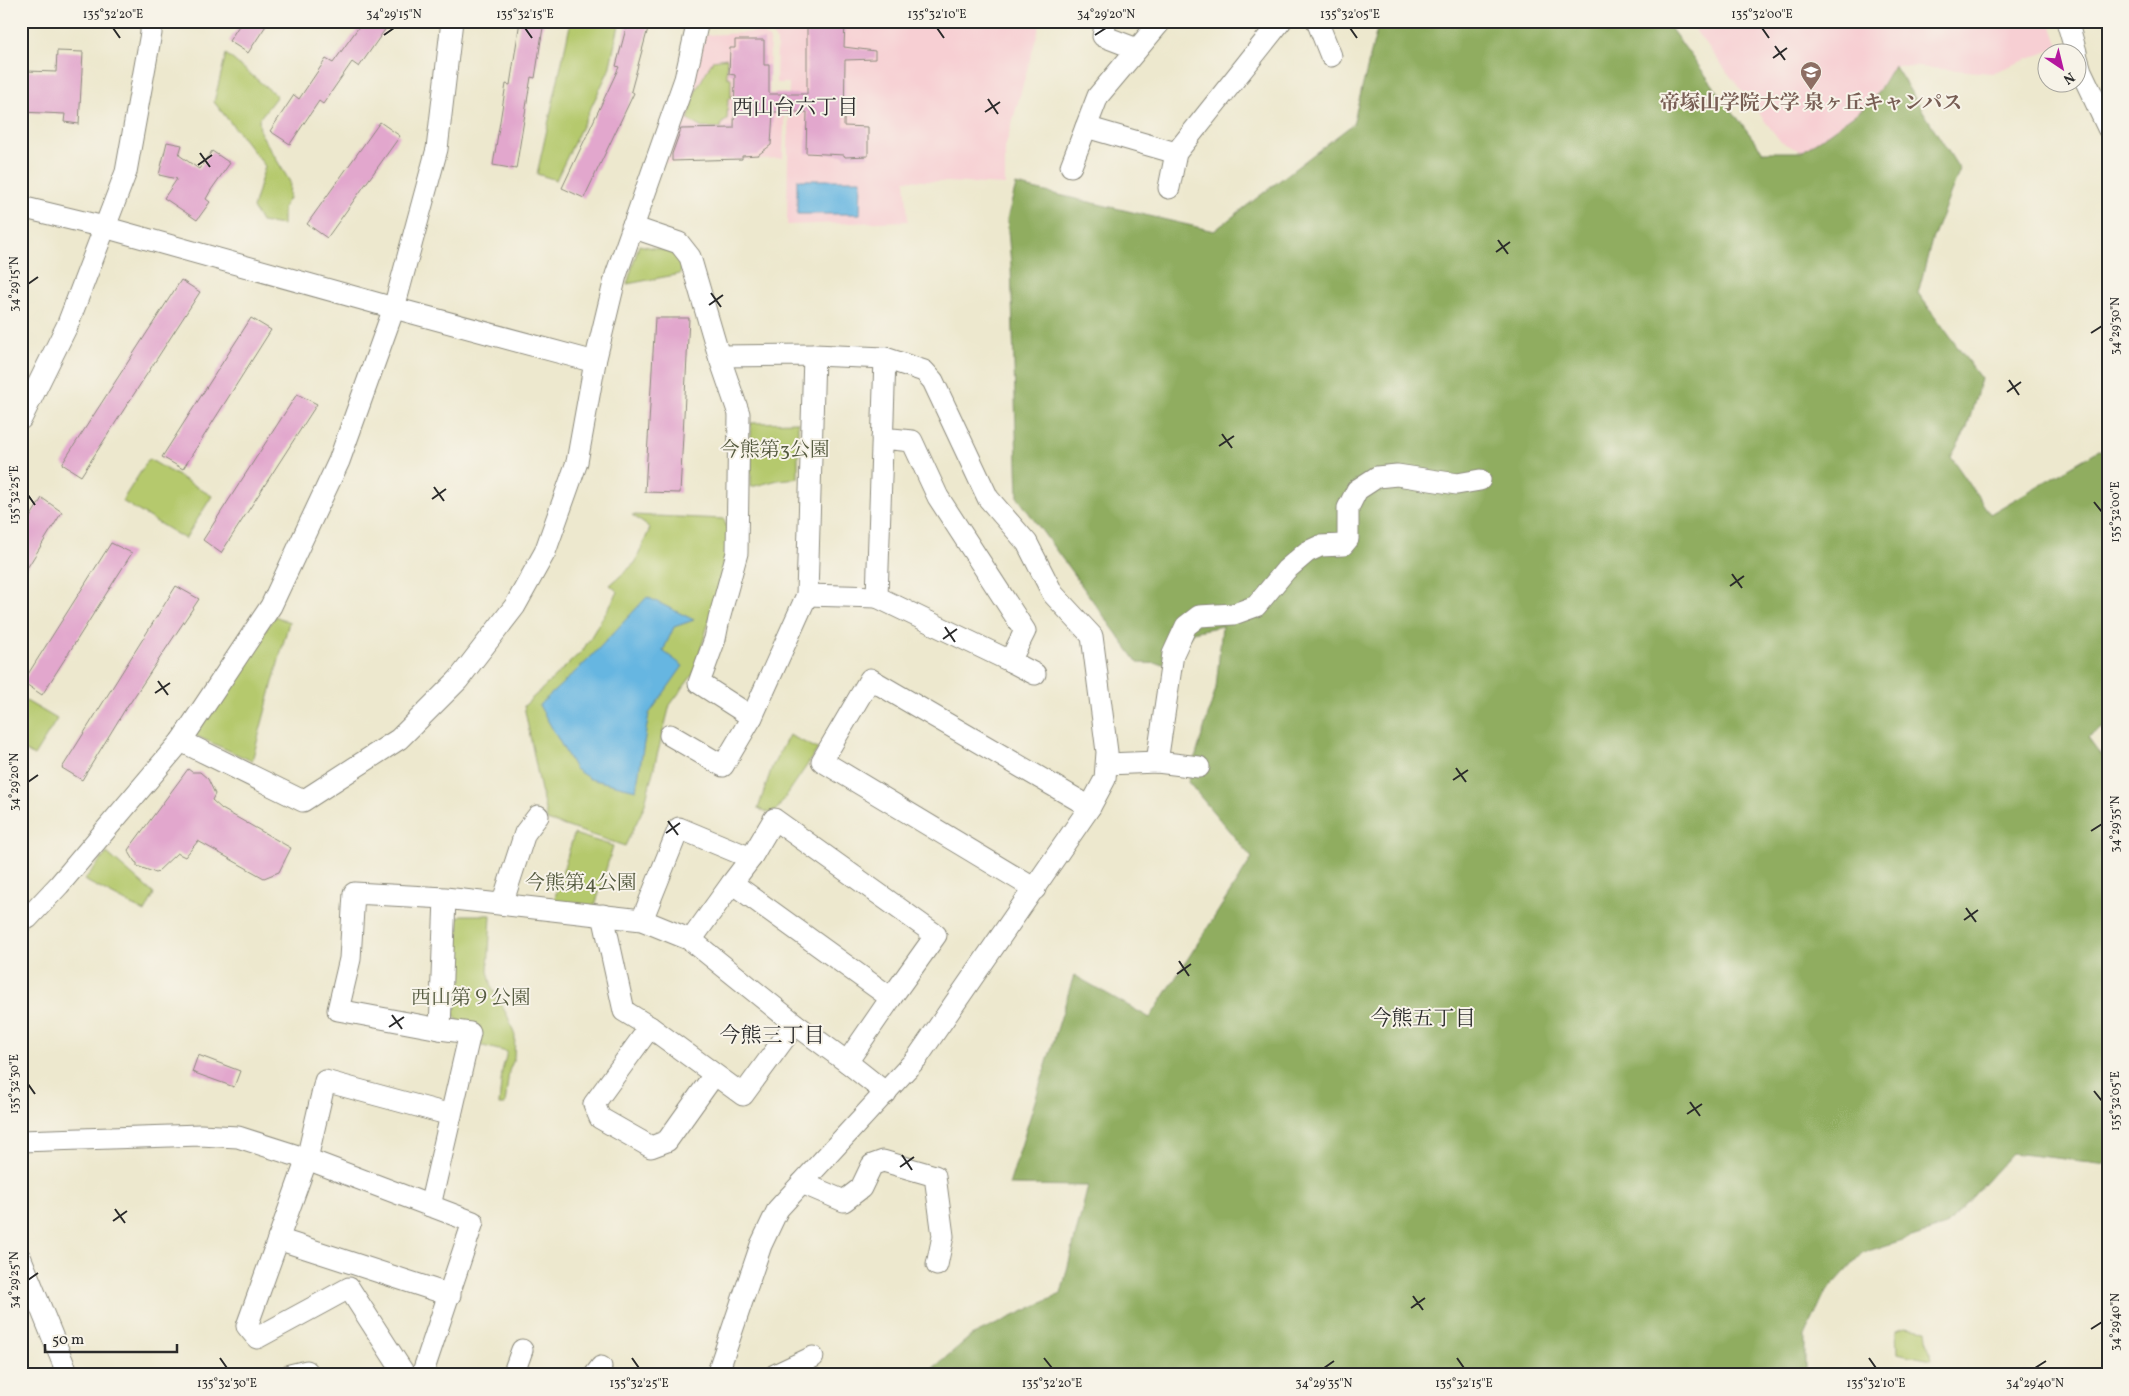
<svg xmlns="http://www.w3.org/2000/svg" width="2129" height="1396" viewBox="0 0 2129 1396" font-family="Vollkorn,'Noto Serif JP',serif">
<style>
.built{fill:#f7cfd3}
.green{fill:#b5c96d;stroke:#707a4c}
.forest{fill:#90ad60;stroke:#5e6c46}
.water{fill:#66b6e1;stroke:#487086}
.building{fill:#e2a7cd}
.lines{fill:none;stroke-linecap:round;stroke-linejoin:round}
.minor-casing{stroke:#8c8a7c;stroke-width:23}
.minor{stroke:#fff;stroke-width:21}
.ticks{fill:none;stroke:#2b2b2b;stroke-width:2}
.labels{text-anchor:middle;dominant-baseline:central;stroke-width:4;stroke-linejoin:round;paint-order:stroke}
.education-label{font-size:20px;font-weight:bold;fill:#785e54;stroke:#f7f3e8}
.park-label{font-size:20px;fill:#545a3f;stroke:#f7f3e8}
.neighbourhood-label{font-size:21px;fill:#2b2b2b;stroke:#f7f3e8}
.neatline{fill:none;stroke:#2b2b2b;stroke-width:2}
.ticks-label{font-size:12px;text-anchor:middle;fill:#2b2b2b}
</style>
<rect width="100%" height="100%" fill="#f7f3e8"/>
<filter id="ink" filterUnits="userSpaceOnUse"><feTurbulence type="fractalNoise" baseFrequency=".02" numOctaves="2"/><feDisplacementMap in="SourceGraphic" scale="10" xChannelSelector="R" yChannelSelector="G"/><feConvolveMatrix kernelMatrix="1 2 1 2 8 2 1 2 1" color-interpolation-filters="sRGB"/></filter>
<filter id="wash" filterUnits="userSpaceOnUse"><feTurbulence type="fractalNoise" baseFrequency=".0096" numOctaves="4" result="noise"/><feDisplacementMap in="SourceGraphic" scale="20" xChannelSelector="R" yChannelSelector="G"/><feGaussianBlur stdDeviation="1.12" result="paint"/><feColorMatrix in="noise" values="0 0 0 0 0 0 0 0 0 0 0 0 0 0 0 0 0 1.4 0 .05"/><feComposite in="paint" operator="in"/></filter>
<g filter="url(#wash)">
<rect width="100%" height="100%" fill="#ede8ce"/>
<g class="built">
<polygon points="760,21 1041,21 1005,148 1005,185 905,180 908,221 787,225 789,83 776,83 777,41"/>
<polygon points="1688,21 2050,21 2059,47 1992,73 1894,65 1872,102 1802,152 1781,142"/>
<polygon points="761,32 770,40 769,94 785,93 783,158 665,163 678,132 705,35"/>
</g>
<g class="green">
<polygon points="571,21 620,21 609,70 556,180 537,174"/>
<polygon points="226,54 277,96 259,119 260,132 290,182 289,198 283,208 283,225 261,222 253,208 265,166 214,102"/>
<polygon points="727,58 727,77 731,78 731,98 728,99 727,120 722,123 721,128 702,128 688,120 695,92 713,60"/>
<polygon points="639,245 672,252 683,263 680,274 627,284"/>
<polygon points="798,422 798,478 778,480 751,487 751,423"/>
<polygon points="149,459 212,496 185,539 122,501"/>
<polygon points="632,515 724,519 729,535 718,590 694,673 670,705 644,807 625,846 547,820 524,706 583,650 618,592 610,585 635,563 650,528"/>
<polygon points="275,616 289,622 252,761 194,735"/>
<polygon points="21,698 57,719 34,756 21,748"/>
<polygon points="789,735 818,749 774,814 758,809 772,767"/>
<polygon points="574,834 613,846 594,909 553,904"/>
<polygon points="107,853 154,894 145,912 84,880"/>
<polygon points="462,915 491,915 488,971 492,987 508,1017 515,1036 514,1059 509,1071 505,1105 499,1105 502,1071 507,1052 475,1044 447,1005 454,920"/>
<polygon points="1905,1327 1927,1330 1931,1360 1897,1353 1896,1330"/>
</g>
<polygon class="forest" points="1379,21 1665,21 1763,152 1802,152 1872,102 1894,65 1960,170 1932,240 1918,293 1981,379 1967,428 1951,457 1990,514 2099,450 2108,452 2108,725 2088,737 2108,765 2108,1164 2012,1153 1946,1226 1862,1253 1824,1295 1805,1336 1805,1375 925,1375 971,1336 1061,1294 1088,1186 1009,1185 1074,975 1150,1018 1252,858 1188,782 1216,688 1222,626 1193,632 1170,664 1138,663 1018,498 1011,265 1007,219 1016,185 1214,231 1353,124"/>
<g class="water">
<polygon points="797,180 861,180 860,214 797,214"/>
<polygon points="647,597 694,620 674,627 663,651 683,666 649,714 636,790 590,779 575,769 539,705 587,661"/>
</g>
<g id="blocks">
<g class="building">
<polygon points="242,21 269,21 248,53 229,41"/>
<polygon points="363,21 391,21 359,67 352,62 323,104 319,101 290,144 270,131 294,95 299,99 326,59 333,63"/>
<polygon points="520,21 544,21 535,78 531,77 516,169 493,165 506,84 510,85"/>
<polygon points="628,21 650,21 631,91 634,93 584,198 562,188 619,67 616,66"/>
<polygon points="807,21 845,21 844,47 875,51 875,59 845,60 844,126 868,127 868,156 845,157 844,155 806,153 807,112 773,112 771,145 758,155 742,156 742,159 672,161 672,154 681,129 734,128 735,75 729,74 730,48 735,48 735,40 764,40 764,65 769,65 769,94 807,94"/>
<polygon points="57,51 83,52 79,124 64,122 65,114 21,112 21,87 26,87 27,71 56,72"/>
<polygon points="380,122 400,136 327,238 307,224"/>
<polygon points="167,142 182,145 179,155 199,169 212,151 230,163 211,190 206,199 210,202 197,220 164,198 177,179 159,175"/>
<polygon points="181,280 200,292 81,476 62,464"/>
<polygon points="251,318 271,330 183,469 162,457"/>
<polygon points="655,318 689,318 680,493 645,492"/>
<polygon points="297,394 317,404 221,553 203,540"/>
<polygon points="42,498 62,512 21,578 21,532"/>
<polygon points="111,543 132,553 42,695 23,682"/>
<polygon points="176,586 199,599 130,703 129,703 82,780 62,768"/>
<polygon points="188,769 192,772 200,772 208,779 215,794 212,800 222,809 291,848 279,872 264,878 198,841 185,857 177,853 156,873 137,866 137,863 135,862 128,850"/>
<polygon points="198,1055 240,1071 234,1087 192,1072"/>
</g>
</g>
</g>
<g filter="url(#ink)">
<use href="#blocks" fill-opacity="0" stroke="#8c8a7c" stroke-width="1"/>
<g class="lines">
<g class="minor-casing">
<g id="minor">
<polyline points="1106,21 1103,36 1137,49"/>
<polyline points="1317,21 1331,56"/>
<polyline points="2067,21 2076,52"/>
<polyline points="2076,54 2081,71 2108,128"/>
<polyline points="1086,127 1176,153"/>
<polyline points="1071,166 1098,96 1161,21"/>
<polyline points="1169,188 1176,153 1281,21"/>
<polyline points="21,207 104,227 394,308 595,362"/>
<polyline points="632,227 679,243 690,257 719,356 739,414 737,553 719,619 715,639 699,683 752,717 723,766 670,735"/>
<polyline points="21,419 67,326 126,172 151,33 151,21"/>
<polyline points="882,438 912,441 938,497 1025,631 1010,661 877,597 885,358"/>
<polyline points="807,595 877,597"/>
<polyline points="1010,661 1035,674"/>
<polyline points="752,717 807,595 814,355"/>
<polyline points="181,741 303,801 399,739 458,680 515,606 545,552 577,462 595,362 616,275 685,79 698,21"/>
<polyline points="1157,762 1173,654 1186,626 1199,616 1234,614 1256,606 1286,570 1307,552 1320,546 1343,545 1348,539 1348,508 1357,490 1377,477 1397,475 1457,484 1480,480"/>
<polyline points="1107,764 1157,762 1199,767"/>
<polyline points="732,883 751,858 774,819 936,935 891,998"/>
<polyline points="1035,889 822,761 870,679 1090,807"/>
<polyline points="445,898 440,1029 338,1010 350,959 354,893 445,898 642,920 691,940 795,1024 847,1062 886,1093"/>
<polyline points="502,904 525,833 538,816"/>
<polyline points="603,915 624,1011 650,1027 743,1095 795,1024"/>
<polyline points="642,920 679,828 751,858"/>
<polyline points="21,922 28,918 59,885 181,741 271,606 339,461 394,308 437,149 452,21"/>
<polyline points="691,940 732,883 891,998 847,1062"/>
<polyline points="650,1027 594,1104 600,1118 651,1147 667,1141 714,1075"/>
<polyline points="21,1141 200,1135 238,1137 307,1159 473,1222 422,1375"/>
<polyline points="802,1183 844,1201 861,1188 872,1165 883,1161 935,1176 943,1236 937,1265"/>
<polyline points="430,1206 451,1115"/>
<polyline points="278,1239 450,1295"/>
<polyline points="21,1259 68,1375"/>
<polyline points="290,1375 307,1371 308,1375"/>
<polyline points="405,1375 349,1288 257,1338 247,1326 307,1159 325,1081 451,1115 470,1033 440,1029"/>
<polyline points="513,1375 522,1350"/>
<polyline points="595,1375 601,1367"/>
<polyline points="717,1375 761,1245 778,1209 917,1058 1090,807 1105,779 1107,752 1092,636 1053,594 1027,543 988,498 933,381 924,371 885,358 814,355 719,356"/>
<polyline points="775,1375 813,1357"/>
</g>
</g>
<use href="#minor" class="minor"/>
</g>
</g>
<path class="ticks" d="M113 28 120 38M525 28 532 38M937 28 944 38M1350 28 1357 38M1762 28 1769 38M384 35 394 28M1095 35 1106 28M1775 46 1785 60M1773 58 1787 48M988 99 998 114M985 112 1000 102M200 153 210 167M198 165 212 155M1498 240 1508 254M1496 252 1510 242M28 284 38 277M711 293 721 307M709 305 723 295M2091 333 2102 326M2009 380 2019 395M2007 392 2021 382M1222 434 1232 448M1219 446 1234 436M434 487 444 501M28 495 35 505M432 499 446 489M2094 502 2102 512M1732 574 1742 588M1730 586 1744 576M945 627 955 642M943 639 957 629M158 681 168 695M155 693 170 683M1456 768 1466 782M1453 780 1468 770M28 782 38 775M668 821 678 835M2091 831 2102 824M666 833 680 823M1966 908 1976 922M1964 920 1978 910M1179 961 1189 976M1177 974 1191 964M392 1015 402 1029M389 1027 404 1017M28 1084 35 1094M2094 1091 2102 1101M1690 1102 1700 1116M1687 1114 1702 1104M902 1155 912 1170M900 1167 914 1157M115 1209 125 1223M113 1221 127 1211M28 1280 38 1273M1413 1296 1423 1310M1411 1308 1425 1298M2091 1329 2102 1322M220 1358 227 1368M632 1358 639 1368M1044 1358 1052 1368M1457 1358 1464 1368M1869 1358 1876 1368M1324 1368 1334 1361M2035 1368 2046 1361"/>
<defs>
<g id="university-pin" transform="scale(1.125)"><path d="M0 17L-7.5 6A9.5 9.5 0 1 1 7.5 6Z" fill="#8d6e63" stroke="#f7f3e8"/><path d="M0-5L7-2L0 1L-7-2ZM-4 1L0 2.5L4 1V4Q0 6-4 4Z" fill="#fff"/></g>
</defs>
<g fill-rule="evenodd">
<use href="#university-pin" x="1811" y="72"/>
</g>
<g class="labels">
<g class="education-label">
<text x="1811" y="104">帝塚山学院大学 泉ヶ丘キャンパス</text>
</g>
<g class="park-label">
<text x="775" y="451">今熊第3公園</text>
<text x="581" y="884">今熊第4公園</text>
<text x="471" y="999">西山第９公園</text>
</g>
<g class="neighbourhood-label">
<text x="795" y="108">西山台六丁目</text>
<text x="1423" y="1019">今熊五丁目</text>
<text x="772" y="1036">今熊三丁目</text>
</g>
</g>
<rect width="2129" height="1396" fill="none" stroke="#f7f3e8" stroke-width="55"/>
<g transform="translate(2062 68) rotate(145)"><circle r="24" fill="#f7f3e8" stroke="#a5a39c"/>
<path d="M0-4L9 19L0 12L-9 19Z" fill="#b5179e"/>
<text y="-8" font-size="14" font-weight="bold" text-anchor="middle" fill="#2b2b2b">N</text>
</g>
<path d="M45 1344v8h132v-8" fill="none" stroke="#2b2b2b" stroke-width="2.5"/>
<text x="52" y="1344" font-size="15" fill="#2b2b2b" stroke="#f7f3e8" stroke-width="4" paint-order="stroke">50 m</text>
<rect x="28" y="28" width="2074" height="1340" class="neatline"/>
<g class="ticks-label">
<text x="113" y="18">135°32'20"E</text>
<text x="394" y="18">34°29'15"N</text>
<text x="525" y="18">135°32'15"E</text>
<text x="937" y="18">135°32'10"E</text>
<text x="1106" y="18">34°29'20"N</text>
<text x="1350" y="18">135°32'05"E</text>
<text x="1762" y="18">135°32'00"E</text>
<text transform="translate(14 284) rotate(-90)" y="4">34°29'15"N</text>
<text transform="translate(2115 326) rotate(-90)" y="4">34°29'30"N</text>
<text transform="translate(14 495) rotate(-90)" y="4">135°32'25"E</text>
<text transform="translate(2115 512) rotate(-90)" y="4">135°32'00"E</text>
<text transform="translate(14 782) rotate(-90)" y="4">34°29'20"N</text>
<text transform="translate(2115 824) rotate(-90)" y="4">34°29'35"N</text>
<text transform="translate(14 1084) rotate(-90)" y="4">135°32'30"E</text>
<text transform="translate(2115 1101) rotate(-90)" y="4">135°32'05"E</text>
<text transform="translate(14 1280) rotate(-90)" y="4">34°29'25"N</text>
<text transform="translate(2115 1322) rotate(-90)" y="4">34°29'40"N</text>
<text x="227" y="1387">135°32'30"E</text>
<text x="639" y="1387">135°32'25"E</text>
<text x="1052" y="1387">135°32'20"E</text>
<text x="1324" y="1387">34°29'35"N</text>
<text x="1464" y="1387">135°32'15"E</text>
<text x="1876" y="1387">135°32'10"E</text>
<text x="2035" y="1387">34°29'40"N</text>
</g>
</svg>
